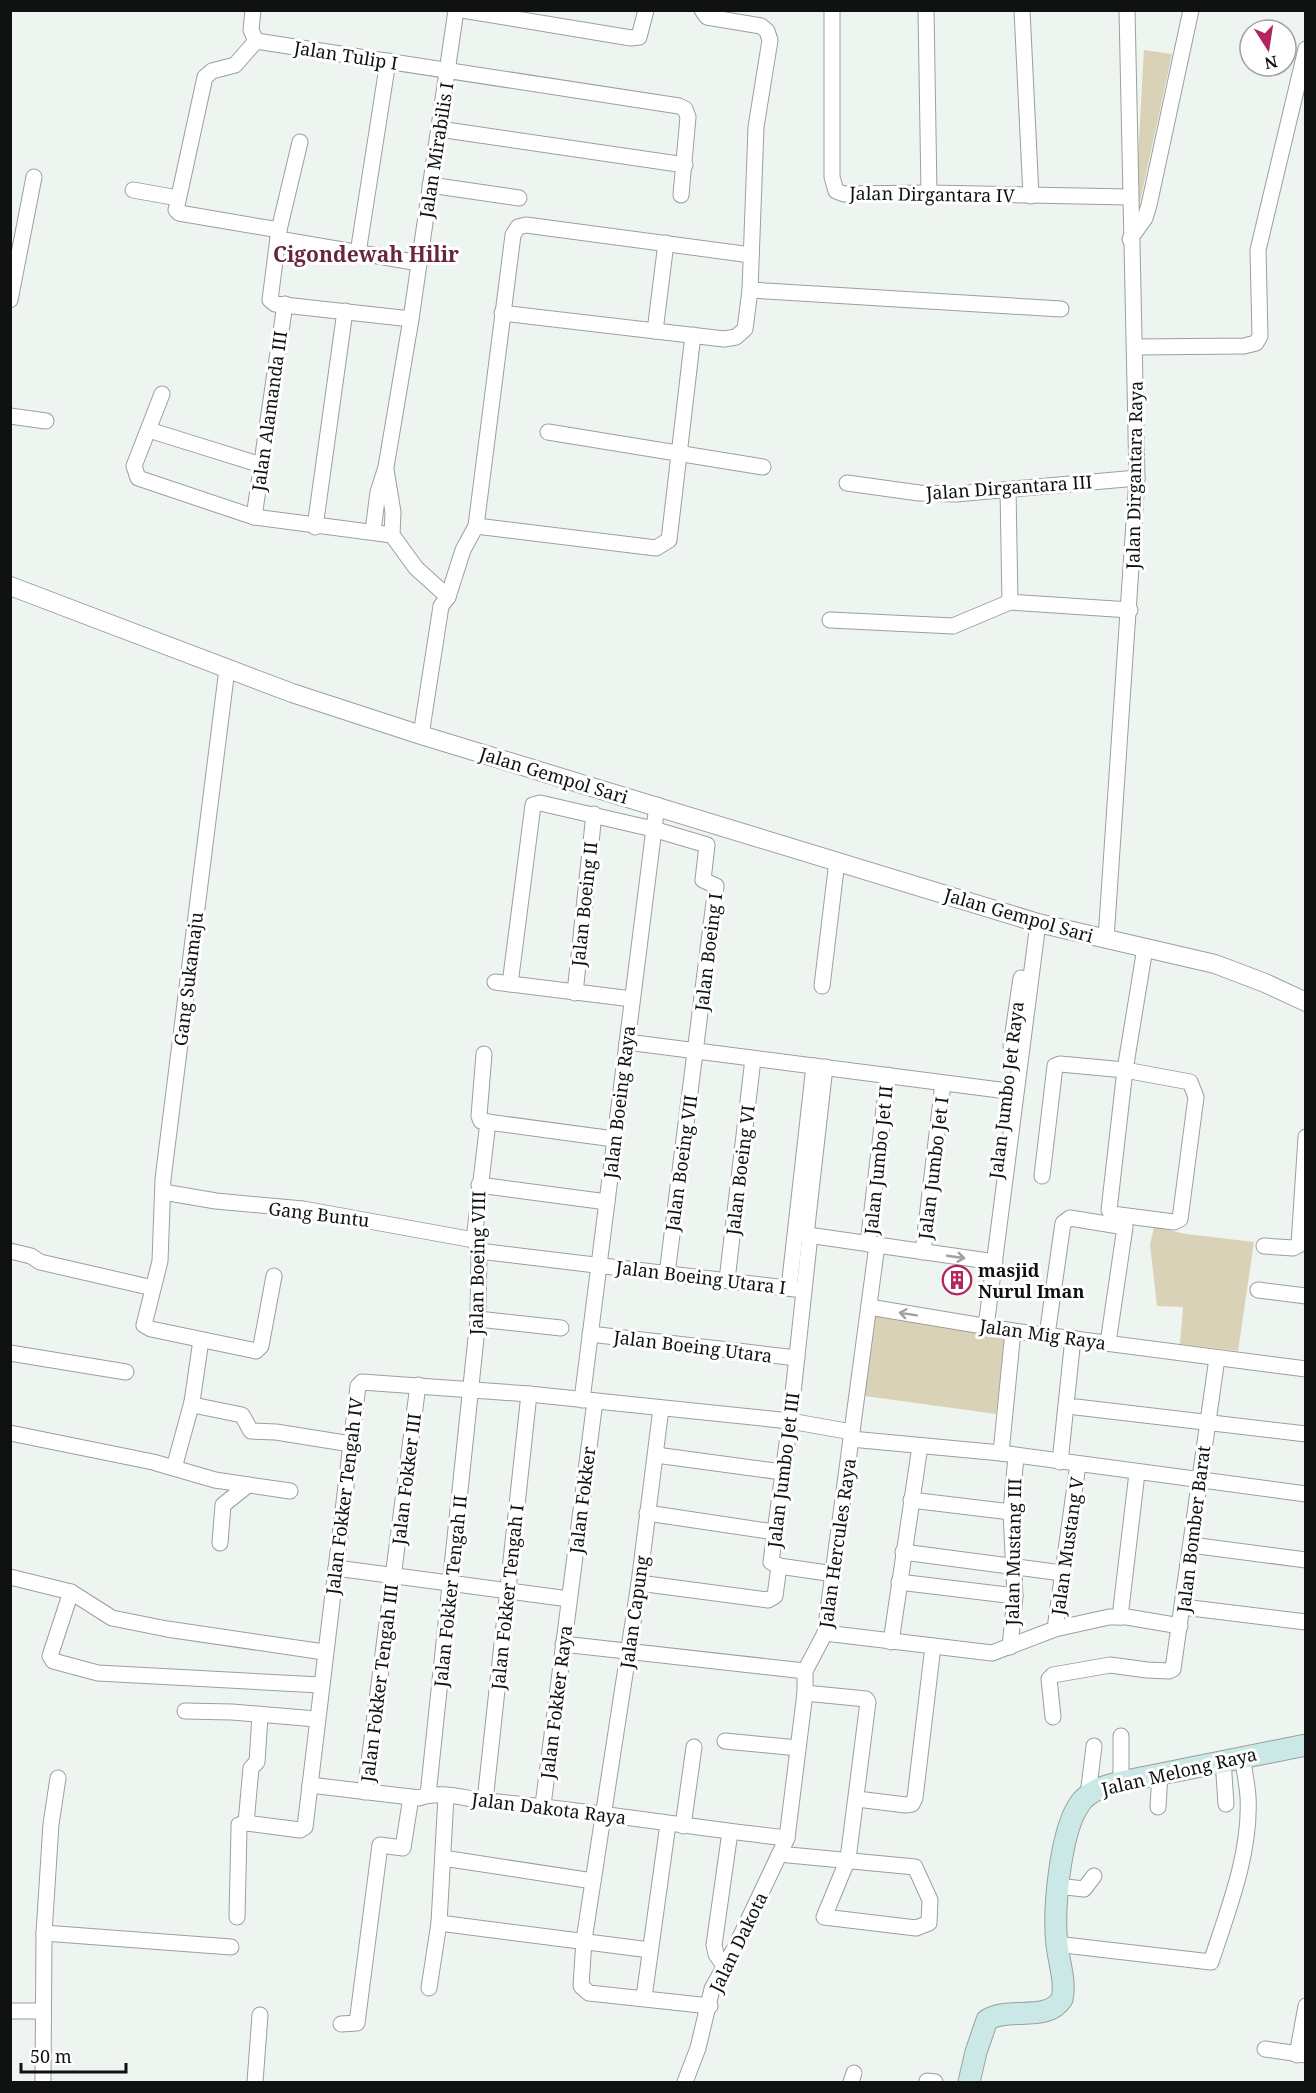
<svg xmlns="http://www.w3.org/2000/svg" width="1316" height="2093" viewBox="0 0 1316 2093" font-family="'Noto Serif',serif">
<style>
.green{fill:#dad2b6}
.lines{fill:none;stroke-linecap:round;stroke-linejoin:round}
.minor-casing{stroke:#9ba09c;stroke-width:17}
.tertiary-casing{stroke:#9ba09c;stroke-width:20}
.secondary-casing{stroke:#9ba09c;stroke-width:23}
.minor{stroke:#fff;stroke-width:15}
.tertiary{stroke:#fff;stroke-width:18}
.secondary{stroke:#cae8e6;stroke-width:21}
.oneway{stroke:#9fa0a0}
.labels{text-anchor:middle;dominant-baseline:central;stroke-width:6;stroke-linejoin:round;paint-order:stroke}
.street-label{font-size:18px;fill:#101211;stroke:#fff}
.poi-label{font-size:18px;font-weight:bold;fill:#101211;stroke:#fff;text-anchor:start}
.quarter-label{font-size:21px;font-weight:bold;fill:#69253c;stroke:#fff}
</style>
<rect width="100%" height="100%" fill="#eef4f0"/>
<g class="green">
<polygon points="1144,50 1172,54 1138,211 1135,211"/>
<polygon points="1154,1227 1186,1234 1254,1242 1238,1351 1180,1344 1183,1307 1157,1306 1150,1245"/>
<polygon points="874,1316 1006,1336 996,1414 865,1396"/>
</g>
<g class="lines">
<g class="minor-casing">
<g id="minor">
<polyline points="253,10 251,30 256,41 679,106 685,109 688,117 681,195"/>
<polyline points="462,10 631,38 639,37 646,10"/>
<polyline points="832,10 832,177 836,191 844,194 929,193 1129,197"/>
<polyline points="926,10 929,193"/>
<polyline points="1022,10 1031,196"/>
<polyline points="256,41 235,65 212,71 205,77 176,210 179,213 279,230"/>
<polyline points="439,129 685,165"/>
<polyline points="300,142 279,230 270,300 275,304 411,319"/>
<polyline points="430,185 519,198"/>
<polyline points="133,190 178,198"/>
<polyline points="278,239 419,263"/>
<polyline points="1130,239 1145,218 1149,205 1191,10"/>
<polyline points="358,253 388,61"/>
<polyline points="750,290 1061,309"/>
<polyline points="10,300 34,177"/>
<polyline points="502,313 724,339 736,337 745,329 750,290 756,127 770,40 767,31 761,26 707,17 702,10"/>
<polyline points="655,331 666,243"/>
<polyline points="1136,347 1244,346 1256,343 1260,336 1258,250 1306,49"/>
<polyline points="162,394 134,466 138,478 254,517 392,535"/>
<polyline points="10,416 46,421"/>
<polyline points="149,430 261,465"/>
<polyline points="548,432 763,467"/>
<polyline points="386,470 393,512 392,535 416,568 448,597"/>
<polyline points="847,483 919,493 956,494 1137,478"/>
<polyline points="1008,490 1010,602"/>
<polyline points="254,517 285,304"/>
<polyline points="476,526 513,235 518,227 526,225 751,255"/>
<polyline points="315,527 345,311"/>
<polyline points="373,531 378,492 386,467 411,319 456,10"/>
<polyline points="830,620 953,626 1010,602 1130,610"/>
<polyline points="227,669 163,1179 160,1261 144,1325 151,1329 256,1351 261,1346 274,1276"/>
<polyline points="421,735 441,606 448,597 463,550 476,526 656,548 669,540 693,335"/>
<polyline points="1106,939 1137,478 1127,10"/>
<polyline points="495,982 632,999"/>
<polyline points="510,984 533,805 540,803 653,829 707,845 703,880 716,886 667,1274"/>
<polyline points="822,986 837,861"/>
<polyline points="575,993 594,814"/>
<polyline points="627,1042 1015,1092"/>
<polyline points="1011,1046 1021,978"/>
<polyline points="484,1054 479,1116 481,1121 488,1122"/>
<polyline points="1042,1176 1055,1066 1060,1064 1125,1070 1190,1082 1196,1097 1180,1219 1174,1222 1112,1214 1109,1210 1125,1070 1145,948"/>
<polyline points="479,1185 607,1202"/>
<polyline points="163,1192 216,1201 303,1209 474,1240"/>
<polyline points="801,1234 995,1262"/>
<polyline points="806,1235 825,1067"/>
<polyline points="868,1244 888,1075"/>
<polyline points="1264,1246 1293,1248 1299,1245 1306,1137"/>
<polyline points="10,1251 31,1256 40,1262 153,1288"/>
<polyline points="479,1251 803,1290"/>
<polyline points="923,1252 943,1083"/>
<polyline points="727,1280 753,1059"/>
<polyline points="789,1288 814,1066"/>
<polyline points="1258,1290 1306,1296"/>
<polyline points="869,1307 1013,1331 1306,1369"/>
<polyline points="478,1319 561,1328"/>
<polyline points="986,1327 1038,923"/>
<polyline points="590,1334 797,1358"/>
<polyline points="1047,1335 1063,1223 1070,1218 1125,1227 1108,1343"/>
<polyline points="201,1340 192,1402 193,1405 242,1415 251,1431 276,1432 351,1444"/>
<polyline points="10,1353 126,1372"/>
<polyline points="582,1400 657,805"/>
<polyline points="1076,1407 1306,1434"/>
<polyline points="661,1408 639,1583 584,1940 581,1986 589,1993 710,2006"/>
<polyline points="10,1433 153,1462 215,1480 290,1491"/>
<polyline points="851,1439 1001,1453 1306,1494"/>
<polyline points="1001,1453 1013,1331"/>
<polyline points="656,1455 782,1472"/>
<polyline points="1060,1462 1073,1338"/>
<polyline points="174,1468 192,1402"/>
<polyline points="911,1500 1011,1512"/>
<polyline points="647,1513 774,1532"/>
<polyline points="220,1543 223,1505 248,1485"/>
<polyline points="1191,1545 1306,1560"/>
<polyline points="903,1552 1062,1573"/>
<polyline points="779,1566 834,1574"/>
<polyline points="336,1568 569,1599"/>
<polyline points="10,1577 71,1592"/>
<polyline points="899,1582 1015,1596"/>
<polyline points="639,1583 768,1600 775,1596 779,1566 771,1562 790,1421 810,1235"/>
<polyline points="1183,1607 1306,1622"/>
<polyline points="1120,1617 1137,1473"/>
<polyline points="1055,1629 1078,1464"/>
<polyline points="825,1633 992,1653 1055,1629 1109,1617 1127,1617 1180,1626"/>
<polyline points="891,1642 920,1446"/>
<polyline points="563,1644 805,1671"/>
<polyline points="1010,1647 1015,1596 1011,1512 1016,1456"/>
<polyline points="320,1685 98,1673 53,1661 50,1656 71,1592 112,1618 167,1629 324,1652"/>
<polyline points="185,1711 232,1712 316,1719"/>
<polyline points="1053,1717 1049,1679 1053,1675 1110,1665 1147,1670 1169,1671 1173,1669 1217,1358"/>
<polyline points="1121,1736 1121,1782"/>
<polyline points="725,1741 798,1748"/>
<polyline points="1223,1760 1226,1804"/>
<path d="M310 1785 419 1798C440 1790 466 1799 487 1801 587 1810 687 1827 787 1838"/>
<polyline points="365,1792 418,1385"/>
<polyline points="428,1795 478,1319 479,1251 474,1240 488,1122 614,1139"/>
<polyline points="1088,1795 1094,1746"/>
<polyline points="446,1796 439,1923 650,1950"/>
<polyline points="857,1799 906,1805 912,1804 915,1798 933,1646"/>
<polyline points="485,1801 529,1394"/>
<polyline points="543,1805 595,1401"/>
<polyline points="1158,1807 1160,1773"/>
<polyline points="246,1823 300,1830 305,1827 358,1386 362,1382 529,1394 790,1421 852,1432"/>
<polyline points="246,1823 251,1768 257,1762 260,1716"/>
<polyline points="683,1826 694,1747"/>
<polyline points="782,1854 789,1855 915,1867 930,1900 929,1923 916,1928 824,1917 848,1859 868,1702 866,1699 805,1693"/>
<polyline points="443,1858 593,1881"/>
<polyline points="1057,1886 1084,1889 1094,1876"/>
<polyline points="237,1917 239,1829 239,1825 246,1823"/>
<polyline points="44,1933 231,1947"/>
<path d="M1056 1944 1211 1962C1228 1910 1251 1853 1248 1797 1247 1783 1244 1769 1242 1756"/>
<polyline points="724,1966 716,1954 714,1945 730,1832"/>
<polyline points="429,1988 439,1923"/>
<polyline points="644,1997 668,1824"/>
<polyline points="10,2011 43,2011"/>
<polyline points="341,2024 357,2023 380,1845 403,1848 411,1797"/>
<polyline points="1265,2049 1306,2055"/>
<polyline points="1297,2055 1306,2006"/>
<polyline points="927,2081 935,2082"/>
<polyline points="43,2082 44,1933 51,1824 58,1778"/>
<polyline points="255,2082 260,2015"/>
<polyline points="685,2082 698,2048 712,1989 736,1946 787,1838 805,1693 805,1671 825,1633 877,1245"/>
<polyline points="851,2082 854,2073"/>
</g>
</g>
<g class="tertiary-casing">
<polyline id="tertiary" points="10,586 292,693 421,735 1038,923 1215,964 1265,983 1306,1002"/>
</g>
<g class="secondary-casing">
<path id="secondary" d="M969 2082 976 2052 987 2020C1009 2006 1047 2023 1062 1999 1066 1982 1059 1963 1057 1945 1053 1911 1060 1829 1081 1802 1091 1789 1107 1786 1121 1782L1306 1745"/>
</g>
<use href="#minor" class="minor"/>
<use href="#tertiary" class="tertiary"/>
<use href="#secondary" class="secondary"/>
</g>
<defs><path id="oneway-shaft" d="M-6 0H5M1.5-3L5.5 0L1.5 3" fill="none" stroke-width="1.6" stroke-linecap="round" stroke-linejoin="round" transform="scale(1.5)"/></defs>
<g class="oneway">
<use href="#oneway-shaft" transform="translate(956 1257) rotate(8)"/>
<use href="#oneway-shaft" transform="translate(908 1314) rotate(-171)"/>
</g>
<defs>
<g id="building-ring" transform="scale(1.5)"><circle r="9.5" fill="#fff" stroke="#b1245d" stroke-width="1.5"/><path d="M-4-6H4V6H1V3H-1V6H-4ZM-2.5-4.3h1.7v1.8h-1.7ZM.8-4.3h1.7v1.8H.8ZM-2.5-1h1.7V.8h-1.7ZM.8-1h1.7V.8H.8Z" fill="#b1245d"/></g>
</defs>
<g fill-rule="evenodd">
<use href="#building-ring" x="957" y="1280"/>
</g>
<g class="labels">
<g class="street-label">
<text transform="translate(346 55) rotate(9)">Jalan Tulip I</text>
<text transform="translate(436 150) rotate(-81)">Jalan Mirabilis I</text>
<text transform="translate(932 194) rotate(1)">Jalan Dirgantara IV</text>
<text transform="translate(269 411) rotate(-82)">Jalan Alamanda III</text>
<text transform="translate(1134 475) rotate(-89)">Jalan Dirgantara Raya</text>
<text transform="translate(1009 487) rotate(-4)">Jalan Dirgantara III</text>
<text transform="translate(554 775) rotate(17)">Jalan Gempol Sari</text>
<text transform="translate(584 904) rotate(-84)">Jalan Boeing II</text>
<text transform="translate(1019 915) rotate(16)">Jalan Gempol Sari</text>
<text transform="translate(708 952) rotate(-83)">Jalan Boeing I</text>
<text transform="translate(188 979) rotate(-83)">Gang Sukamaju</text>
<text transform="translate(1006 1090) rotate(-83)">Jalan Jumbo Jet Raya</text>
<text transform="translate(619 1102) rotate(-83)">Jalan Boeing Raya</text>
<text transform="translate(878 1160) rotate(-84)">Jalan Jumbo Jet II</text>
<text transform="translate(681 1163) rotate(-82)">Jalan Boeing VII</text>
<text transform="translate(933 1168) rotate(-83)">Jalan Jumbo Jet I</text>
<text transform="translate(740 1170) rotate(-83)">Jalan Boeing VI</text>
<text transform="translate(319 1214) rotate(7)">Gang Buntu</text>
<text transform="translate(477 1263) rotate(-89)">Jalan Boeing VIII</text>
<text transform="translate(701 1277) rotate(7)">Jalan Boeing Utara I</text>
<text transform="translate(1043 1334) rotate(8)">Jalan Mig Raya</text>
<text transform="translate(693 1346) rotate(7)">Jalan Boeing Utara</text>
<text transform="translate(783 1470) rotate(-83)">Jalan Jumbo Jet III</text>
<text transform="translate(406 1479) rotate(-83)">Jalan Fokker III</text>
<text transform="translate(344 1496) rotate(-83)">Jalan Fokker Tengah IV</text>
<text transform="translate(582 1500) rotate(-83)">Jalan Fokker</text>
<text transform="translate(1193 1529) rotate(-83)">Jalan Bomber Barat</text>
<text transform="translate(837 1543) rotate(-82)">Jalan Hercules Raya</text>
<text transform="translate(1067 1546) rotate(-82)">Jalan Mustang V</text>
<text transform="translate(1013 1552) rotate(-89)">Jalan Mustang III</text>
<text transform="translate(450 1591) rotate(-84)">Jalan Fokker Tengah II</text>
<text transform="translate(507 1597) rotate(-84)">Jalan Fokker Tengah I</text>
<text transform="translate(634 1612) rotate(-82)">Jalan Capung</text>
<text transform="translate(379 1683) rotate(-83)">Jalan Fokker Tengah III</text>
<text transform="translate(556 1702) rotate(-83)">Jalan Fokker Raya</text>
<text transform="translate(1179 1771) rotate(-13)">Jalan Melong Raya</text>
<text transform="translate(549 1808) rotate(7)">Jalan Dakota Raya</text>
<text transform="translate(738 1942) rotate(-64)">Jalan Dakota</text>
</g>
<g class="poi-label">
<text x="978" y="1270">masjid<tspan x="978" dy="21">Nurul Iman</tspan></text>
</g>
<g class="quarter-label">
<text x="366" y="254">Cigondewah Hilir</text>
</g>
</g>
<rect width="1316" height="2093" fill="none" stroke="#101211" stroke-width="24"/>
<g transform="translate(1268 48) rotate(168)"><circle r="28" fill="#ffffff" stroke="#9fa0a0" stroke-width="1.5"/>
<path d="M0-4.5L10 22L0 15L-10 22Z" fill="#b1245d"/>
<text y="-9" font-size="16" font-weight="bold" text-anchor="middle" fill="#101211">N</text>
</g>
<path d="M21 2063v9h105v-9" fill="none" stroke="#101211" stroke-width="3"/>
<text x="30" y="2063" font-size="18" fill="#101211" stroke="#ffffff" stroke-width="4.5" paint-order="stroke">50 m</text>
</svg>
